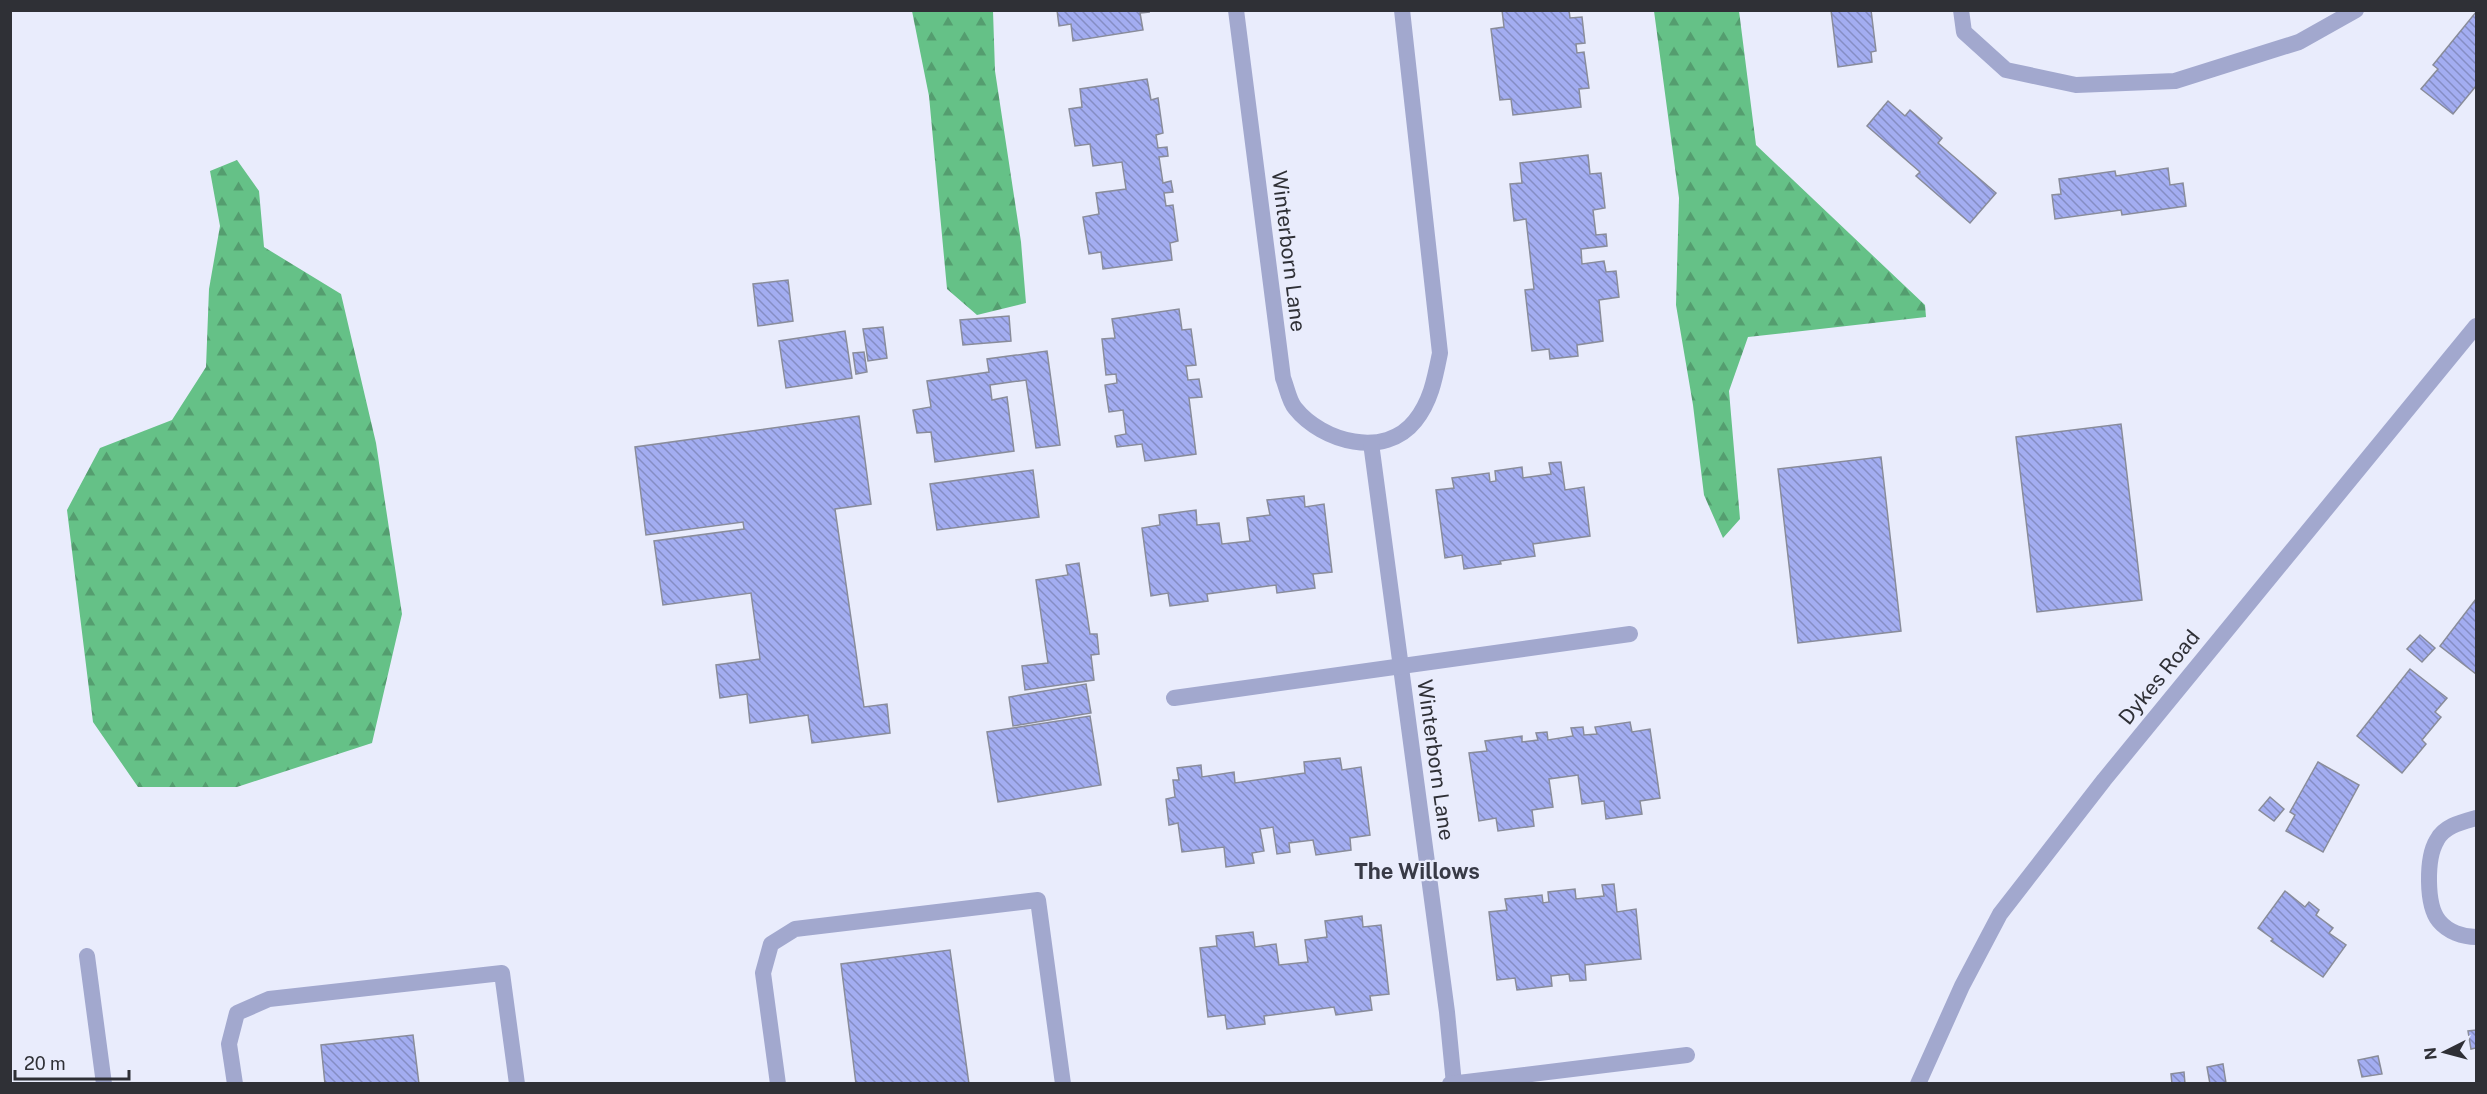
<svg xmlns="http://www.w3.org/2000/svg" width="2487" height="1094" viewBox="0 0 2487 1094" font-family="'Public Sans',sans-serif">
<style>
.forest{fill:url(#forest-firs)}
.building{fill:url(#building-back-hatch);stroke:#898c9a;stroke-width:1.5}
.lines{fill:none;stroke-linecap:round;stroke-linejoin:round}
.service{stroke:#a2a8ce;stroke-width:16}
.minor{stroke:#a2a8ce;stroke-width:16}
.labels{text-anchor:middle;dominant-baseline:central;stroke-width:4.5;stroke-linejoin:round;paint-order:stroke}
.street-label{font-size:21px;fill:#2f3036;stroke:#e9ecfc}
.neighbourhood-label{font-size:22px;font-weight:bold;fill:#383a46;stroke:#e9ecfc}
</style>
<defs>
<pattern id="forest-firs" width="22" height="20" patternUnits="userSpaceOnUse" patternTransform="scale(1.5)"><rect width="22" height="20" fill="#65c187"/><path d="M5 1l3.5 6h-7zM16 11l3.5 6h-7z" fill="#549d6f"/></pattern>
<pattern id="building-back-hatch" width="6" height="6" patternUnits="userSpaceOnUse" patternTransform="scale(1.5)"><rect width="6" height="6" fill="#a3adf1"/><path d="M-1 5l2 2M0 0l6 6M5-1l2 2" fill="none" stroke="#858dc4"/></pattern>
</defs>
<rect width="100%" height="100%" fill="#e9ecfc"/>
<g class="forest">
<polygon points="912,11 993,11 995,71 1021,242 1026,303 977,315 947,289 929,96"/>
<polygon points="1654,11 1739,11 1756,145 1925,305 1926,317 1748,337 1729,391 1740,519 1723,538 1704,495 1693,405 1676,305 1679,198"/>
<polygon points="237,160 259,191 264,247 341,294 376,443 402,614 372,743 237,787 138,787 93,722 67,510 100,448 172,420 206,367 209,289 220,226 210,171"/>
</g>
<g class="building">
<polygon points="1057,10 1148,10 1149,12 1140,13 1143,30 1073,41 1071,24 1059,26"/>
<polygon points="1502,10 1569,10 1570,18 1582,17 1585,43 1576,44 1577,53 1584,52 1589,88 1579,89 1581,107 1513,115 1511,99 1500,100 1491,29 1504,27"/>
<polygon points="1831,10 1871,10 1876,51 1871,52 1872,62 1838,67"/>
<polygon points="2476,12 2476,86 2453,114 2421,89 2438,69 2433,65"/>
<polygon points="1147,79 1151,100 1158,98 1163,133 1156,135 1158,148 1167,147 1168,156 1159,157 1163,183 1171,181 1173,192 1164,193 1166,206 1173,205 1178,241 1170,243 1172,260 1103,269 1101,252 1089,254 1083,217 1099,214 1096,193 1126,189 1122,162 1093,166 1090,144 1075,146 1069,109 1082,107 1080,89"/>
<polygon points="1888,101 1905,116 1910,110 1942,138 1938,143 1996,193 1970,223 1916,176 1920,172 1867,126"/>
<polygon points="1588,155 1590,174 1601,173 1605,208 1593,210 1596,235 1606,234 1607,246 1581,249 1582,264 1604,261 1606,272 1616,271 1619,297 1599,300 1603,341 1577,345 1578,356 1550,359 1549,349 1532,351 1525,290 1534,289 1526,219 1514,221 1510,184 1522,183 1520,163"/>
<polygon points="2168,168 2170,185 2183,183 2186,206 2122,215 2121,210 2055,219 2052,195 2061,194 2059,179 2115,171 2116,176"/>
<polygon points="788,280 793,321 758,326 753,284"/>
<polygon points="1179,309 1182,330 1191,329 1196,365 1186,366 1188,380 1199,379 1202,397 1189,398 1196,454 1145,461 1142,444 1117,447 1115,436 1126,434 1123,410 1109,412 1105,385 1117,383 1116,374 1106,375 1102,339 1115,338 1112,319"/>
<polygon points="1009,316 1011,341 963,345 960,320"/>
<polygon points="883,327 887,358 868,361 863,329"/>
<polygon points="845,331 852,378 786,388 779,341"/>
<polygon points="1047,351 1060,445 1036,448 1026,380 990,385 992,400 1007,397 1014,451 935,462 931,432 917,433 913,410 931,407 927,381 989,372 987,359"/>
<polygon points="864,352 867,372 856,374 853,353"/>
<polygon points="859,416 871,504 835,509 864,707 887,704 890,733 812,743 808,715 750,723 747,694 720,698 716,665 760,659 751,593 663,605 654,541 744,529 743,522 646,535 635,447"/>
<polygon points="2121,424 2142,600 2037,612 2016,437"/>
<polygon points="1881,457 1901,631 1798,643 1778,469"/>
<polygon points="1561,462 1565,490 1584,487 1590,536 1533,544 1535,556 1500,561 1501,564 1464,569 1462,555 1445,558 1436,490 1454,488 1452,478 1489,473 1490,482 1496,481 1495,471 1522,467 1523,478 1551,474 1549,463"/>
<polygon points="1033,470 1039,517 937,530 930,484"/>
<polygon points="1304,496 1305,507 1324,504 1332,572 1313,574 1315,588 1277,593 1276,585 1207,594 1208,601 1170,606 1168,593 1151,596 1142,528 1160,525 1159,515 1196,510 1197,525 1219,523 1222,544 1250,541 1247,518 1270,515 1267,500"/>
<polygon points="1079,563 1090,634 1097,634 1099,654 1091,655 1094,680 1025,690 1022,666 1048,663 1036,580 1068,575 1066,565"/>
<polygon points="2476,599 2476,674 2440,646"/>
<polygon points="2420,635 2435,648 2422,662 2407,649"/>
<polygon points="2410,669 2447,698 2435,712 2441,717 2422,740 2426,744 2402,773 2357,736"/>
<polygon points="1086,684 1091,713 1013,726 1009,697"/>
<polygon points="1090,716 1101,785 998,802 987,732"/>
<polygon points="1630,722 1632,732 1650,729 1660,798 1640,801 1642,814 1606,819 1604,801 1582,804 1578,775 1549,779 1553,807 1532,810 1534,826 1498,831 1496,818 1479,821 1469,753 1487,751 1485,741 1522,736 1522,742 1538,740 1536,733 1547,732 1548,740 1573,736 1571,728 1583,727 1584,735 1597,734 1595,727"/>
<polygon points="1340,758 1342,770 1361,767 1370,835 1350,838 1351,850 1316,855 1313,840 1289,843 1290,852 1277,854 1273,827 1260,829 1264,851 1252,853 1254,863 1226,867 1224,847 1182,852 1178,823 1169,825 1166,799 1175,797 1173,780 1179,780 1177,768 1201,765 1202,777 1234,772 1235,783 1305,773 1304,762"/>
<polygon points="2318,762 2359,785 2323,852 2286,831 2295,815 2290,812"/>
<polygon points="2270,797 2284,809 2274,821 2259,810"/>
<polygon points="1614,884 1617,912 1636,909 1641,959 1585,965 1586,980 1570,981 1569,974 1551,976 1552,986 1517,990 1515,978 1497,980 1489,912 1507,910 1505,899 1542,895 1543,903 1549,902 1548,892 1575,889 1576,899 1604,896 1602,885"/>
<polygon points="2285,891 2305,907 2309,902 2319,910 2316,915 2333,928 2329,933 2346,945 2323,977 2271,941 2273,939 2258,928"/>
<polygon points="1362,916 1363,927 1381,925 1389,994 1370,996 1372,1010 1336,1015 1334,1007 1264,1016 1265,1024 1227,1029 1225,1015 1208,1017 1200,948 1217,946 1216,936 1253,932 1255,947 1276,944 1279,965 1308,962 1305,940 1327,937 1325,921"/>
<polygon points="950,950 969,1084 856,1084 841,964"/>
<polygon points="2476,1030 2476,1048 2471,1049 2468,1031"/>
<polygon points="413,1035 419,1084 325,1084 321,1045"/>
<polygon points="2378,1056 2382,1074 2362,1077 2358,1060"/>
<polygon points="2223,1064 2226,1083 2210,1084 2207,1067"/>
<polygon points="2184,1072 2185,1084 2172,1084 2171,1074"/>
</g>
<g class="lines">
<g class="service">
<polyline points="235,1084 229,1044 237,1013 269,999 502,973 517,1084"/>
<polyline points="778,1084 763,973 771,944 795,929 1038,900 1063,1084"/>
</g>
<g class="minor">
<path d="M1236 10 1283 378C1287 388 1289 401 1295 408 1322 442 1385 459 1415 421 1431 401 1435 378 1440 353L1402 10"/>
<polyline points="1961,10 1964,32 2006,70 2076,85 2175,81 2299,42 2356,10"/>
<polyline points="1371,443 1447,1012 1454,1084"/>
<polyline points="1174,698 1630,634"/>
<path d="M2476 818C2462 822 2444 826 2437 840 2426 858 2426 905 2439 921 2448 932 2463 937 2476 937"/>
<polyline points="87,956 104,1084"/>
<polyline points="1450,1084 1687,1055"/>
<polyline points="1918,1084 1962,986 2000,914 2104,780 2476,326"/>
</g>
</g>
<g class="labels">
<g class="street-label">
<text transform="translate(1289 251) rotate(83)">Winterborn Lane</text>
<text transform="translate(2159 677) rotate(-51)">Dykes Road</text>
<text transform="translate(1436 760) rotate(82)">Winterborn Lane</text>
</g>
<g class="neighbourhood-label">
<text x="1417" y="871">The Willows</text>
</g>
</g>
<rect width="2487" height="1094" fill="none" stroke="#2f3036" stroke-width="24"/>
<g transform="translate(2445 1052) rotate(264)" stroke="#e9ecfc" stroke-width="4.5" paint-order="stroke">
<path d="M0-4.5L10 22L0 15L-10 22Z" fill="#2f3036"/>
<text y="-9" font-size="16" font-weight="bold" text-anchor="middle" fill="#2f3036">N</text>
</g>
<path d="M15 1070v9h114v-9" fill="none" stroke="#2f3036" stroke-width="3"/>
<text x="24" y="1070" font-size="18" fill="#2f3036" stroke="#e9ecfc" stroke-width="4.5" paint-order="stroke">20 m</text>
</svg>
